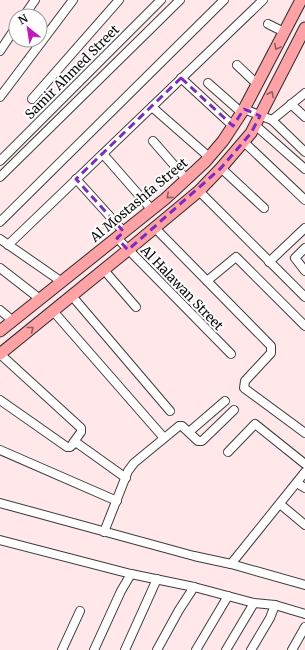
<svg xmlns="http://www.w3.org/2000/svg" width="305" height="650" viewBox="0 0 305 650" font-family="Merriweather,serif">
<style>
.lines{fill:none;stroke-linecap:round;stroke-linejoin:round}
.street-casing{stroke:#3d3d3d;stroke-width:10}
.secondary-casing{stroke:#2c2c2c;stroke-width:13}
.street{stroke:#fff;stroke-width:8}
.secondary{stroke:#ffa2a5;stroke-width:11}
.oneway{stroke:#915e5f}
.marked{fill:none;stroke:#7b2cbf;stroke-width:3;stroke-dasharray:8 5;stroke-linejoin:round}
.labels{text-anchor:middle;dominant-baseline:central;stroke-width:4;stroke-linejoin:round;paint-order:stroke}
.street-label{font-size:13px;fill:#0a0a0a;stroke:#fff}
</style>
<rect width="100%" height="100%" fill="#ffe7ea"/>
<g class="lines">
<g class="street-casing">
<g id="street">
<polyline points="24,16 35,0"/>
<polyline points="268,24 284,32"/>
<polyline points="0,51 16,27"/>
<polyline points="237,65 257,84"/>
<polyline points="181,78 233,126"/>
<polyline points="208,83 242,113"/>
<polyline points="0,97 73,0"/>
<polyline points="32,99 119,0"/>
<polyline points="291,104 305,117"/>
<polyline points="152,107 209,157"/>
<polyline points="244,109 272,120 305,152"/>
<polyline points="272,120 305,93"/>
<polyline points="255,125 305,169"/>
<polyline points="153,141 187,180"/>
<polyline points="244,142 305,200"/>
<polyline points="103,154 152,210"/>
<polyline points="0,161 161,0"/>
<polyline points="221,168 264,208"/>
<polyline points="0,177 180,0"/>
<polyline points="76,179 124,232"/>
<polyline points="199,191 305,297"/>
<polyline points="0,222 224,0"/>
<polyline points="154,227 271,346 271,353 245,381 244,388 305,433"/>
<polyline points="117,238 231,354"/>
<polyline points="0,239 62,282"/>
<polyline points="8,245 263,0"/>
<polyline points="305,248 295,258 305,271"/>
<polyline points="269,262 305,228"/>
<polyline points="0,268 40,299"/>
<polyline points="104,270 136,307"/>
<polyline points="207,281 236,257 305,326"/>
<polyline points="72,296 170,411"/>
<polyline points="0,310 13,321"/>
<polyline points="53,311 164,438"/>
<polyline points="0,354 81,428 81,432 73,443"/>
<polyline points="0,400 67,447 70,447 75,443 77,443 126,478"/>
<polyline points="189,432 225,401"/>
<polyline points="0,450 117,501"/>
<polyline points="228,452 255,424 305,464"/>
<polyline points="297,483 305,488"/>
<polyline points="0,503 194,556 231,564 305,585"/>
<polyline points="280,504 305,525"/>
<polyline points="104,532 128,471 134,463 179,426 182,426 198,441 202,441 234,410"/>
<polyline points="0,540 131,574 194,587 254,603 275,605 305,614"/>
<polyline points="231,564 305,472"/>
<polyline points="62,650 80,611"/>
<polyline points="94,650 121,591 131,574"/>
<polyline points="125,650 157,579"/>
<polyline points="157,650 179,610 194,587"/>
<polyline points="196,650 228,596"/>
<polyline points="226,650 254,603"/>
<polyline points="251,650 270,618 275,605"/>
<polyline points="292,650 305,627"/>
</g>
</g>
<g class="secondary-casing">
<g id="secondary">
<polyline points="0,331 165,199 205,162 223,141 244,109 301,0"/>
<polyline points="0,354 128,250 199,191 221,168 251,133 305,28"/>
</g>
</g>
<use href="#street" class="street"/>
<use href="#secondary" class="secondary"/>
</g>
<defs><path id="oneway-chevron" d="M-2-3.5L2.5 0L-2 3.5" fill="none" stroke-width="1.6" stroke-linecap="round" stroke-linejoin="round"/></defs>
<g class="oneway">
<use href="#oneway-chevron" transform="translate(277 47) rotate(118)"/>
<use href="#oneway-chevron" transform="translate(271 94) rotate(-63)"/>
<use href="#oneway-chevron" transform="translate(169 196) rotate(139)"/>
<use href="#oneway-chevron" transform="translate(31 329) rotate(-39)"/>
</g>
<path class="marked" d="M181 78 233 126 244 109 260 116 251 133 221 168 128 250 117 238 124 232 76 179Z"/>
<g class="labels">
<g class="street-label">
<text transform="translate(72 72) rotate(-45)">Samir Ahmed Street</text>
<text transform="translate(139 200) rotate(-40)">Al Mostashfa Street</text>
<text transform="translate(182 288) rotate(46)">Al Halawan Street</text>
</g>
</g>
<g transform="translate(28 28) rotate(330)"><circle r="19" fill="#ffffff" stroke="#9d9d9d"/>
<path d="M0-3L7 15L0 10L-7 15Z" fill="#c31abc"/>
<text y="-6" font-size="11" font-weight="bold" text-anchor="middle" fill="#0a0a0a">N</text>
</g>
</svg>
